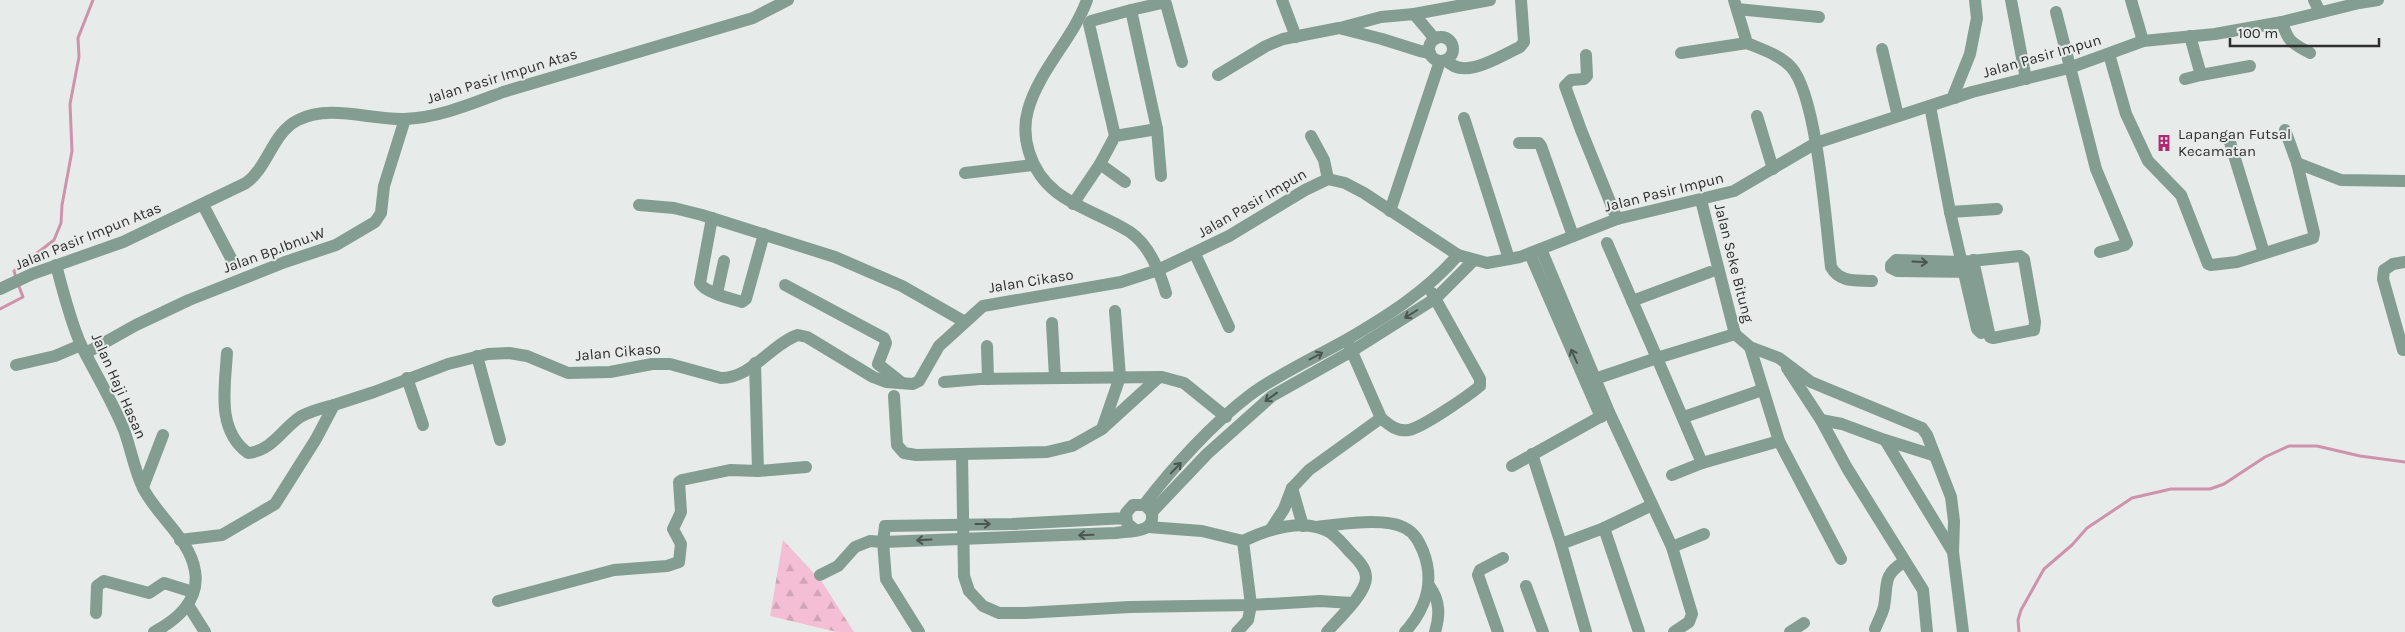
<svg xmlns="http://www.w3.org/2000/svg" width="2405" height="632" viewBox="0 0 2405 632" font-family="Karla,sans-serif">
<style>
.forest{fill:url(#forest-firs)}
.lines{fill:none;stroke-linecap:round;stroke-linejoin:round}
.stream{stroke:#ce93ab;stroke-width:3}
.minor{stroke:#839d92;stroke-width:12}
.oneway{stroke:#4b5551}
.labels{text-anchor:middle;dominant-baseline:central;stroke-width:4;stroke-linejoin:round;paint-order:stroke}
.street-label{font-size:15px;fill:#2d2e2e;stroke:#e7ebe9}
.poi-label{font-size:15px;fill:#2d2e2e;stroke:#e7ebe9;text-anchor:start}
</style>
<defs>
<pattern id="forest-firs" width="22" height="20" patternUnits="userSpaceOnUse" patternTransform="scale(1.25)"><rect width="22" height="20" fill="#f4bfd4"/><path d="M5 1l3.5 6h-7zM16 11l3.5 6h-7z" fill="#d2a4b6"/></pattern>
</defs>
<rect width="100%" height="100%" fill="#e7ebe9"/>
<polygon class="forest" points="783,540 822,582 854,632 837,632 770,616"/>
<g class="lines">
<g class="stream">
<polyline points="16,278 14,271 54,240 61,223 62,205 72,151 70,104 79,57 78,38 93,0"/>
<polyline points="0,309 23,297 18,284"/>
<polyline points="2019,632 2018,620 2021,610 2044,569 2072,545 2087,528 2132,498 2171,489 2210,489 2224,484 2265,457 2289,446 2317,446 2360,456 2405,462"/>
</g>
<g class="minor">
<path d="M1087 0C1073 39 1039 70 1028 110 1024 124 1025 139 1029 152 1045 203 1091 207 1130 232 1149 245 1160 272 1166 293"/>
<polyline points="1282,0 1296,37"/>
<path d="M1734 0 1747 43C1761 49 1780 55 1791 67 1817 95 1826 225 1831 267 1840 283 1856 280 1872 281"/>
<polyline points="2011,0 2026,79"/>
<polyline points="2131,0 2143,41"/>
<polyline points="2314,0 2320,12"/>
<polyline points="1737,9 1819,17"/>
<polyline points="1131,10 1162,3 1166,4 1182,62"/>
<polyline points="2056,12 2096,169 2127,243 2125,245 2100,252"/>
<polyline points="1414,14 1490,0"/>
<path d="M2282 22C2288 42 2292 43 2310 53"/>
<polyline points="1340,28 1381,17 1414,14 1435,39"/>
<polyline points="2190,36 2201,75 2250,66"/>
<circle cx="1441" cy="49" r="12"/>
<polyline points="1882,49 1898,116"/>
<polyline points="1681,53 1747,43"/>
<polyline points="2109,54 2126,114 2148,161 2181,195 2208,264 2211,265 2237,262 2313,238 2314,233 2297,163 2285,130"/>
<polyline points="1586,55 1587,76 1584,79 1571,80 1565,86 1581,130 1617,219"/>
<path d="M1446 60C1464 81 1500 56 1520 47L1524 42 1521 0"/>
<polyline points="1218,75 1266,46 1283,39 1339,28 1382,39 1420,51 1430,53"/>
<polyline points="2185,79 2201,75"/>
<polyline points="1955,98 1954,94 1970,54 1977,18 1975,0"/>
<polyline points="1930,106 1950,212 1977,329 1981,333 1988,331"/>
<polyline points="1757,116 1773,169"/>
<polyline points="1464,118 1509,259"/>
<polyline points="1157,129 1161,176"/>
<polyline points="1311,136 1324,160 1328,179"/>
<polyline points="2229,139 2264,253"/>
<polyline points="1519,143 1539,143 1541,146 1573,236"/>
<polyline points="2297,163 2341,180 2405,181"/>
<polyline points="1100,164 1125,182"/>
<polyline points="965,173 1033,165"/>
<polyline points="1701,200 1735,334"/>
<polyline points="1073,204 1100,164 1115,136 1157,129 1131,10 1091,21 1089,24 1115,136"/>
<polyline points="203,205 234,264"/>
<polyline points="639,205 674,208 702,215 835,257 902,286 965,322"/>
<polyline points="1390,211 1440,61"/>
<polyline points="1950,212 1997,209"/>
<path d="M712 218 700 283C704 292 732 299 742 302L746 299 764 234"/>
<polyline points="1541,249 1609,412 1672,547 1692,614 1689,622 1674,632"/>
<polyline points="1195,254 1229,327"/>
<polyline points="1530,254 1601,417"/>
<polyline points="1973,260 1990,337 1993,338 2034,330 2035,322 2024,259 2020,256 1961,262 1896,260 1891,265 1891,268 1897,271 1975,272"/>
<path d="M56 265C63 291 70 320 81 345 95 373 112 400 124 430 131 449 134 469 143 488 157 516 190 539 195 571 200 600 177 620 154 632"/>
<polyline points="785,285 884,338 886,343 878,364 902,383"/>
<path d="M0 289 32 274 123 242 246 183C269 166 272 133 298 120 330 104 370 120 404 119 438 118 471 104 503 92L753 18 788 0"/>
<polyline points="717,293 724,261"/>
<polyline points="1632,301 1710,272"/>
<polyline points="1052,323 1055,378"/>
<polyline points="1735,334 1750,347 1779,358 1811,382 1922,428 1927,435 1951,497 1954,521 1953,552"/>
<polyline points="987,346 988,379"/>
<polyline points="1750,347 1779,441 1841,559"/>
<polyline points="2403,350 2383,279 2384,270 2393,264 2405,262"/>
<polyline points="86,353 136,325 189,300 285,262 336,245 375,222 381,213 384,186 405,119"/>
<path d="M227 353C225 387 216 430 248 453 272 451 282 429 300 417 310 411 323 408 334 405"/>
<polyline points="477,356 500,440"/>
<polyline points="16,365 55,356 81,345"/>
<polyline points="1787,368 1821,420 1847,468 1923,590 1927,632"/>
<polyline points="407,378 423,425"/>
<polyline points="944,382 980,379 1162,377 1184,383 1226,417"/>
<polyline points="1586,382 1657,358 1607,243"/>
<polyline points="894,396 897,445 904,453 916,455 1047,452 1072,446 1102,429 1120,377 1115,311"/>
<polyline points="1684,417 1762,390"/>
<path d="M1381 418C1389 425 1397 432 1409 430 1423 427 1468 396 1480 386V379L1432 293"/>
<polyline points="1821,420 1842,424 1885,440 1953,552 1963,632"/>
<polyline points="1103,428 1159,377"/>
<polyline points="1885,440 1933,455"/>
<polyline points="962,454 964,576 969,591 983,606 999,613 1025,613 1130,607 1251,605 1243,541 1202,531 1148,527"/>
<polyline points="1532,454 1561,544"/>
<polyline points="1702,463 1657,358 1735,334"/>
<polyline points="1512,466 1607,413"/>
<polyline points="758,471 806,467"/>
<polyline points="1672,475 1702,463 1779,441"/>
<polyline points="143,487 163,435"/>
<polyline points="1292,488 1303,526"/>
<path d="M1144 505C1173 467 1213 423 1250 395 1280 373 1314 358 1346 340 1387 316 1427 291 1458 255"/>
<polyline points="1152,512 1207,454 1272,396 1352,351 1436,298 1474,260"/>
<path d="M1126 518 1012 524 885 526 883 542 1116 533C1127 531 1152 533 1152 518 1153 512 1149 508 1144 505H1133L1126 513 1127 523 1134 529"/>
<path d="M1317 527C1339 524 1385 517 1405 528 1415 533 1419 542 1423 551 1435 581 1426 609 1405 632"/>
<polyline points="1604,528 1639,632"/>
<polyline points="1271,529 1284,509 1292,488 1309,470 1381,418 1349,345"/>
<path d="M180 540 222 535 275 504 316 439 334 405 374 392 448 364 488 354 509 353 527 356 568 373 610 372 652 364H670L721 378C752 378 771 344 798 335L807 337 873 377 886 382 913 384 919 381 939 346 983 306 1121 282 1158 270 1229 236 1305 190 1328 179 1345 183 1364 193 1458 255 1487 263 1520 257 1617 219 1734 191 1816 143 1972 92 2069 68 2143 41 2215 34 2282 22 2359 3 2378 0"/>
<path d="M1243 541C1268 529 1305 517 1331 533 1338 538 1344 545 1350 552 1356 558 1366 567 1366 577 1367 593 1337 620 1327 632"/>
<polyline points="1672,547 1704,534"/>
<polyline points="820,575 838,566 855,547 870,541 883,542 886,579 919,632"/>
<polyline points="1526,586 1543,632"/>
<path d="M1430 587C1440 601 1440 615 1435 632"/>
<polyline points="498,601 614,570 667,566 679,562 681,544 673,529 681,512 679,482 682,480 730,470 758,471 755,363"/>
<polyline points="188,605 205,632"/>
<polyline points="96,613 97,586 104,581 149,593 164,583 193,592"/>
<path d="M1875 629C1878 622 1882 614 1884 607 1888 585 1882 575 1904 562"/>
<polyline points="1237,632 1248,620 1251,605 1320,601 1352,603"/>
<polyline points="1498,632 1478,575 1480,570 1503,558"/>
<polyline points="1586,632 1561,544 1604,528 1652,505"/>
<polyline points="1790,632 1804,623"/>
</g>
</g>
<defs><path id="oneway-shaft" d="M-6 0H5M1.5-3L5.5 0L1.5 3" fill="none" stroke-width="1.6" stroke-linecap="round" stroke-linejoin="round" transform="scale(1.25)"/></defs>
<g class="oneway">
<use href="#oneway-shaft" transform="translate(1920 262) rotate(3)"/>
<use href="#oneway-shaft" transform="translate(1411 314) rotate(148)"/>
<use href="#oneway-shaft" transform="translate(1316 356) rotate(-28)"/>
<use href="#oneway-shaft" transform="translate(1574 356) rotate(-114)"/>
<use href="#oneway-shaft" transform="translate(1271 397) rotate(144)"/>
<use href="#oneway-shaft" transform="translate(1176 468) rotate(-46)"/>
<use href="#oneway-shaft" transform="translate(983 524)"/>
<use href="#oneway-shaft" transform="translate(1086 535) rotate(178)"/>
<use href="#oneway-shaft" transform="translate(924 540) rotate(177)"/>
</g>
<defs>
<g id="building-bare" transform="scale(1.35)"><path d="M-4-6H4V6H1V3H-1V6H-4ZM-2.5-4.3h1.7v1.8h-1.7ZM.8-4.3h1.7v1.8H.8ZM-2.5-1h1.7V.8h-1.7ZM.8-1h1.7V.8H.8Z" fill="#ae2970" stroke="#e7ebe9" stroke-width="2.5" paint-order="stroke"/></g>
</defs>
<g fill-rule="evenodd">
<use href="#building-bare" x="2164" y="143"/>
</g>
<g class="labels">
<g class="street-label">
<text transform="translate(2042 56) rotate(-16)">Jalan Pasir Impun</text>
<text transform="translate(502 76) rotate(-17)">Jalan Pasir Impun Atas</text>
<text transform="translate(1664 192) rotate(-14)">Jalan Pasir Impun</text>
<text transform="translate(1252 203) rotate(-30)">Jalan Pasir Impun</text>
<text transform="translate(88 236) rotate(-22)">Jalan Pasir Impun Atas</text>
<text transform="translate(274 250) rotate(-20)">Jalan Bp.Ibnu.W</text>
<text transform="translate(1734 263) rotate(76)">Jalan Seke Bitung</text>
<text transform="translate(1031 281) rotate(-9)">Jalan Cikaso</text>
<text transform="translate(618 352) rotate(-5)">Jalan Cikaso</text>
<text transform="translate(119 386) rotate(66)">Jalan Haji Hasan</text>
</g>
<g class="poi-label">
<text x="2178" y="134">Lapangan Futsal<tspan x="2178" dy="17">Kecamatan</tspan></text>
</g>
</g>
<path d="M2230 38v8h149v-8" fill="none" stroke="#2d2e2e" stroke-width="2.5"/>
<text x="2238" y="38" font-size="15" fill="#2d2e2e" stroke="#e7ebe9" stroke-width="4" paint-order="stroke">100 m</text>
</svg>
